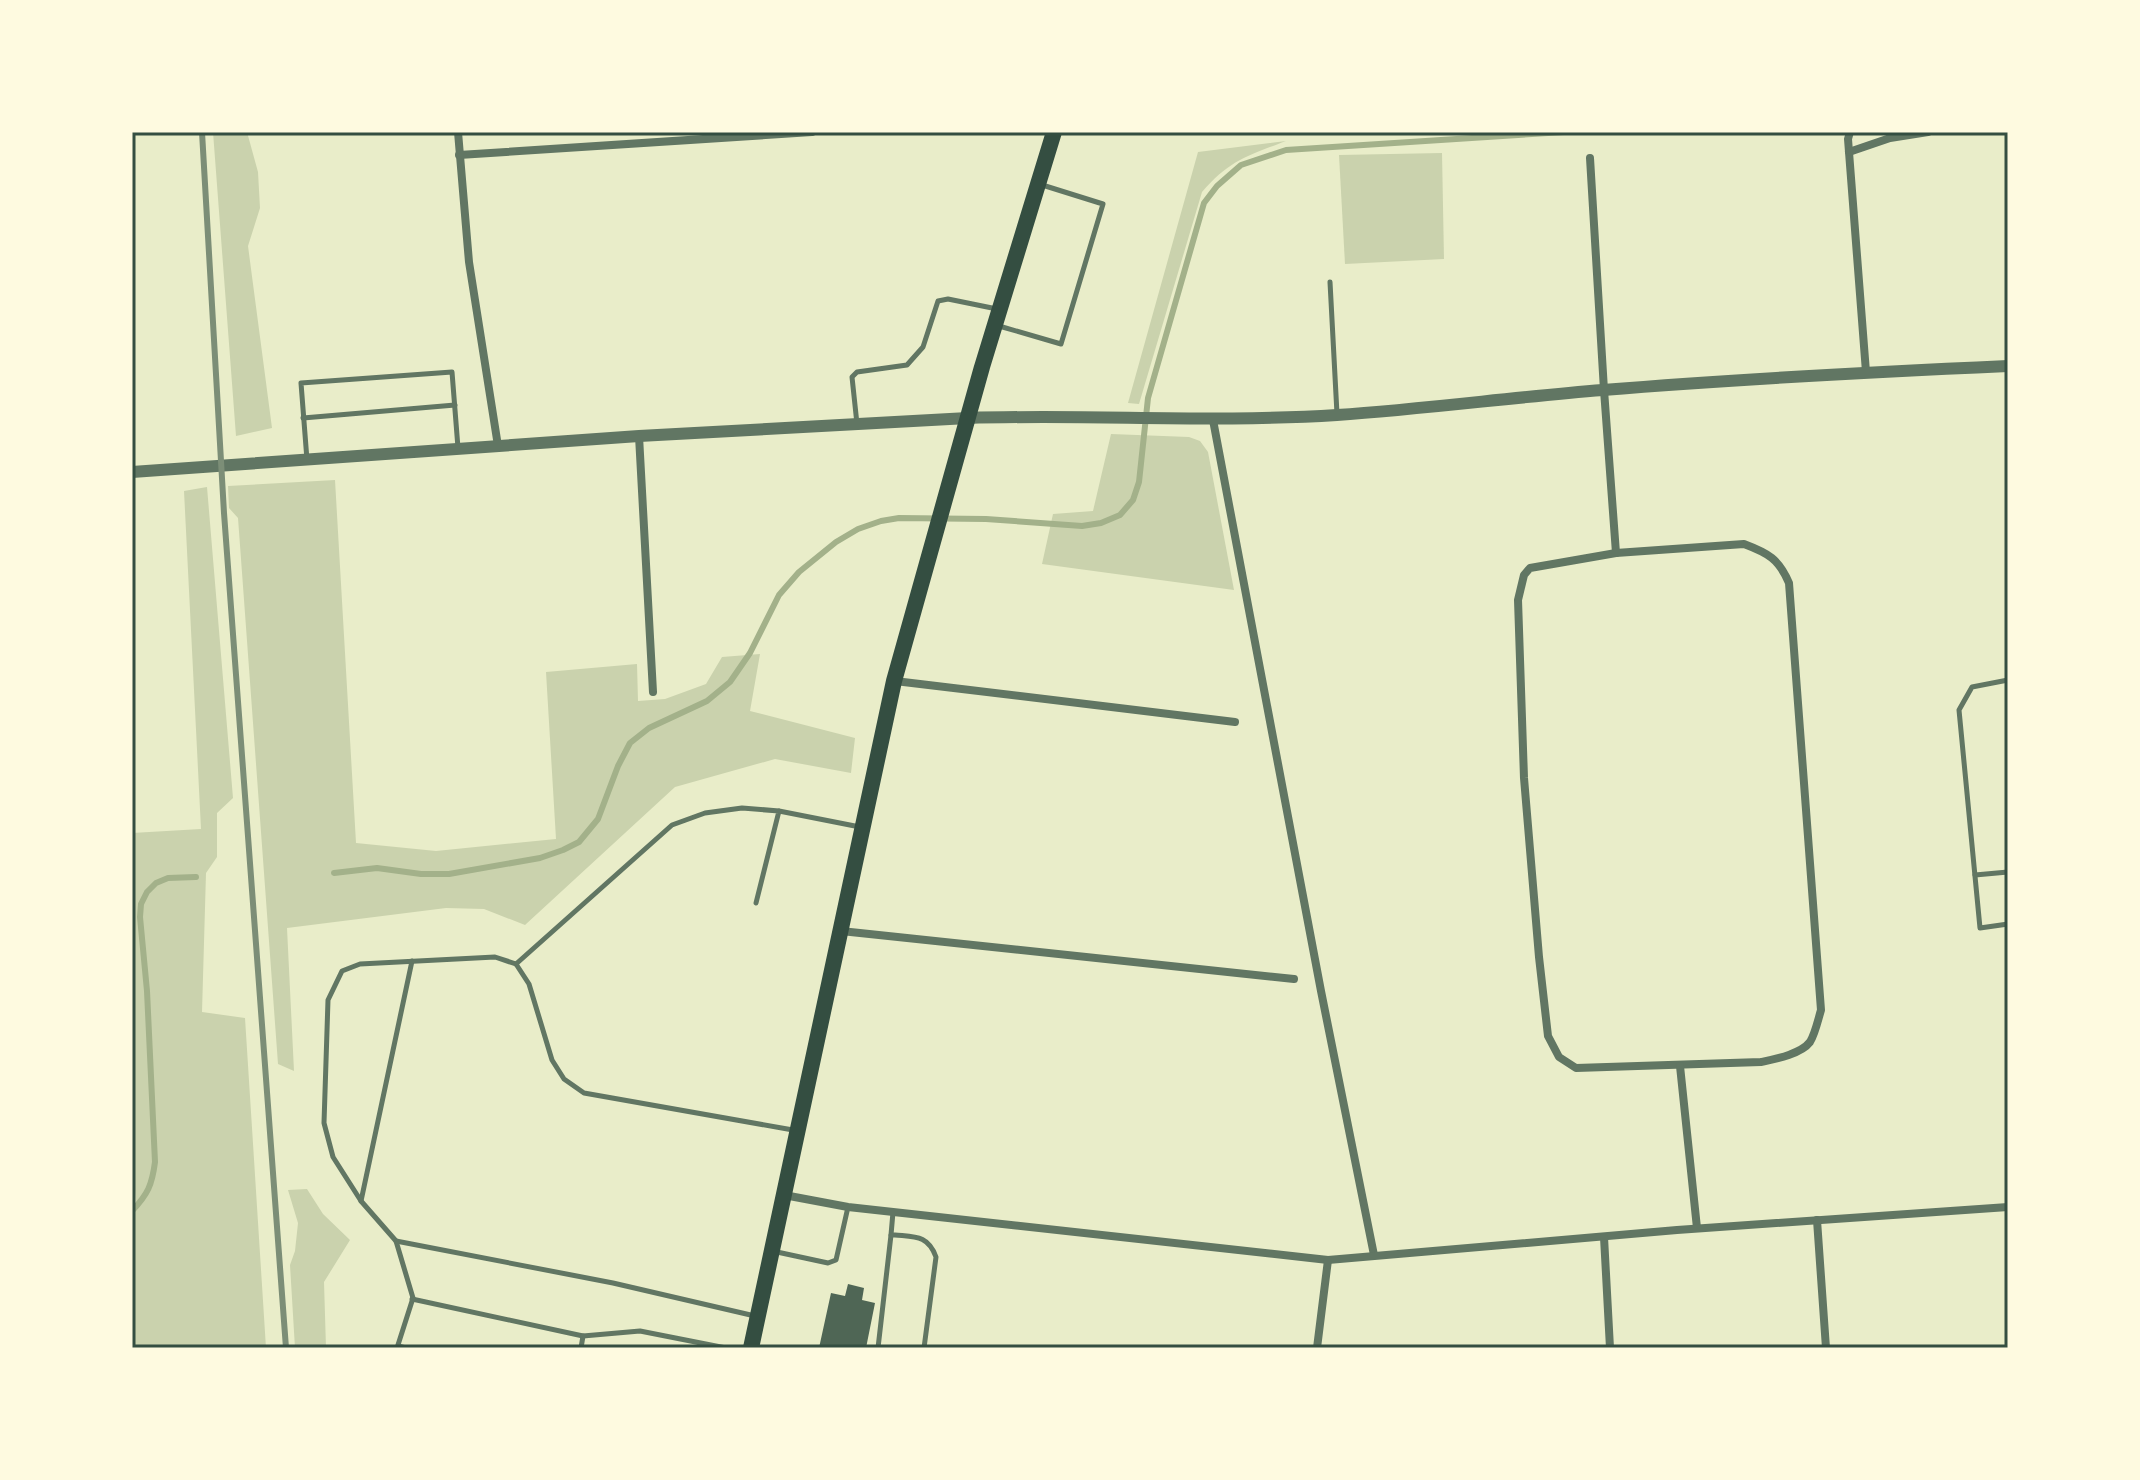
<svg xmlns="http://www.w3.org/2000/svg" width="2140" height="1480" viewBox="0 0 2140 1480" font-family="'Varela Round',sans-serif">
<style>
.green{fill:#cad2ad}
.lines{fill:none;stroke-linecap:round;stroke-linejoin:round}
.stream{stroke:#a3b18a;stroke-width:6}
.building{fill:#4f6655}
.service{stroke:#617663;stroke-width:5}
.minor{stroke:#617663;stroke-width:8}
.tertiary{stroke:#617663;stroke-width:12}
.primary{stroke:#344e41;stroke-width:16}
.rail{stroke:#7c8e77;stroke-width:6}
.neatline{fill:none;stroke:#344e41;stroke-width:3}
</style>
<rect width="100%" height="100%" fill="#e9edc9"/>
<g class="green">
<polygon points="213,132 247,132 258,172 260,208 248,246 272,428 236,436"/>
<path d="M1286 141C1247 156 1230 160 1202 192L1139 404 1128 403 1198 152Z"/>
<polygon points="1442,153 1444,259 1345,264 1339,155"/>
<polygon points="1111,434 1189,437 1200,441 1208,452 1234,590 1042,564 1053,514 1093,511"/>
<polygon points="335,480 356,843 436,851 556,839 546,672 637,664 638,701 665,699 706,684 722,657 760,654 750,711 855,738 851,773 775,759 675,787 525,925 484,909 446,908 287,928 294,1071 278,1064 238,518 229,508 228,486"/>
<polygon points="207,487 233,798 217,813 217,857 206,873 202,1012 245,1018 266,1348 132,1348 132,1207 136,1205 132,1141 132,833 201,829 184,491"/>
<polygon points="307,1189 323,1214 350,1240 324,1282 326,1348 295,1348 290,1265 295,1251 298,1223 288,1190"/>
</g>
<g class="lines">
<g class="stream">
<polyline points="334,873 377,868 421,874 449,874 540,858 563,850 579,842 598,819 618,766 630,743 649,728 707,701 730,682 750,653 779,595 799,572 836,542 858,529 881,521 899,518 986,519 1082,526 1101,523 1120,515 1133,500 1139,482 1148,398 1204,203 1217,186 1241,165 1286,150 1564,132"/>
<path d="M132 1211C148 1194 152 1185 155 1162L147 991 140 917 141 904 147 892 156 883 168 878 196 877"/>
</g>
</g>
<polygon class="building" points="848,1284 864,1288 862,1300 875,1303 866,1348 819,1348 831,1293 845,1296"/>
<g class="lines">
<g class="service">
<polyline points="1330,282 1337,414"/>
<polyline points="999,326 1061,344 1103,204 1039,184"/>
<polyline points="303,418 455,405"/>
<polyline points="857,424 852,377 857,372 907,365 923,347 938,301 948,299 997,309"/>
<polyline points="307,460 301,383 452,372 458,448"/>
<polyline points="2008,680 1972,687 1959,710 1980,928 2008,924"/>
<polyline points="779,811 860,827"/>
<polyline points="1975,875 2008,872"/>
<polyline points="516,964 672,825 705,813 742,808 779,811 756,903"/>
<polyline points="361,1201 412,961"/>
<polyline points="891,1235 893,1212"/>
<polyline points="396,1241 613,1283 755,1316"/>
<polyline points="777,1252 828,1263 836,1260 848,1207"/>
<polyline points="412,1299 583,1336 640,1331 726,1348"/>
<polyline points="398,1346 406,1348"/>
<polyline points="397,1348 413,1298 396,1241 361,1201 333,1157 324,1123 328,1000 342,971 360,964 495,957 516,964 529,984 552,1060 564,1079 584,1093 793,1130"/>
<polyline points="581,1348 583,1336"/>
<path d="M878 1348 891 1235H895C915 1237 928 1235 936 1257L924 1348"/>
</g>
<g class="minor">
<polyline points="458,132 469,262 498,446"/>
<polyline points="1850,132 1848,139 1866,372"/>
<polyline points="1849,152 1890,138 1928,132"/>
<polyline points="459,155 812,132"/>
<polyline points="1590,158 1604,390 1616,553"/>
<polyline points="1213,420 1321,991 1374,1255"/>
<polyline points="639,436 653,692"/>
<path d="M1744 544C1768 553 1779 559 1789 583L1821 1010C1818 1020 1815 1034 1810 1042 1801 1054 1775 1059 1761 1062L1576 1068 1559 1057 1548 1036 1539 957 1524 778 1518 600 1524 575 1530 568 1616 553Z"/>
<polyline points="895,681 1235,722"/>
<polyline points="841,931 1294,979"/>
<polyline points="1680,1066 1697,1228"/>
<polyline points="784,1195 848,1207 1328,1260 1677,1230 2008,1207"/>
<polyline points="1817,1220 1826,1348"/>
<polyline points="1604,1237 1610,1348"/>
<polyline points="1317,1348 1328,1260"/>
</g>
<path class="tertiary" d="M132 472 639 436 968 418C1091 414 1214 423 1337 415 1426 409 1514 397 1603 390 1738 379 1873 372 2008 366"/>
<polyline class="primary" points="751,1348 894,681 982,367 1054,132"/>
<polyline class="rail" points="202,132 224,513 286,1348"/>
</g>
<rect width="2140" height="1480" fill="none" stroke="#fefae0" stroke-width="268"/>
<rect x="134" y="134" width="1872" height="1212" class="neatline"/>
</svg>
